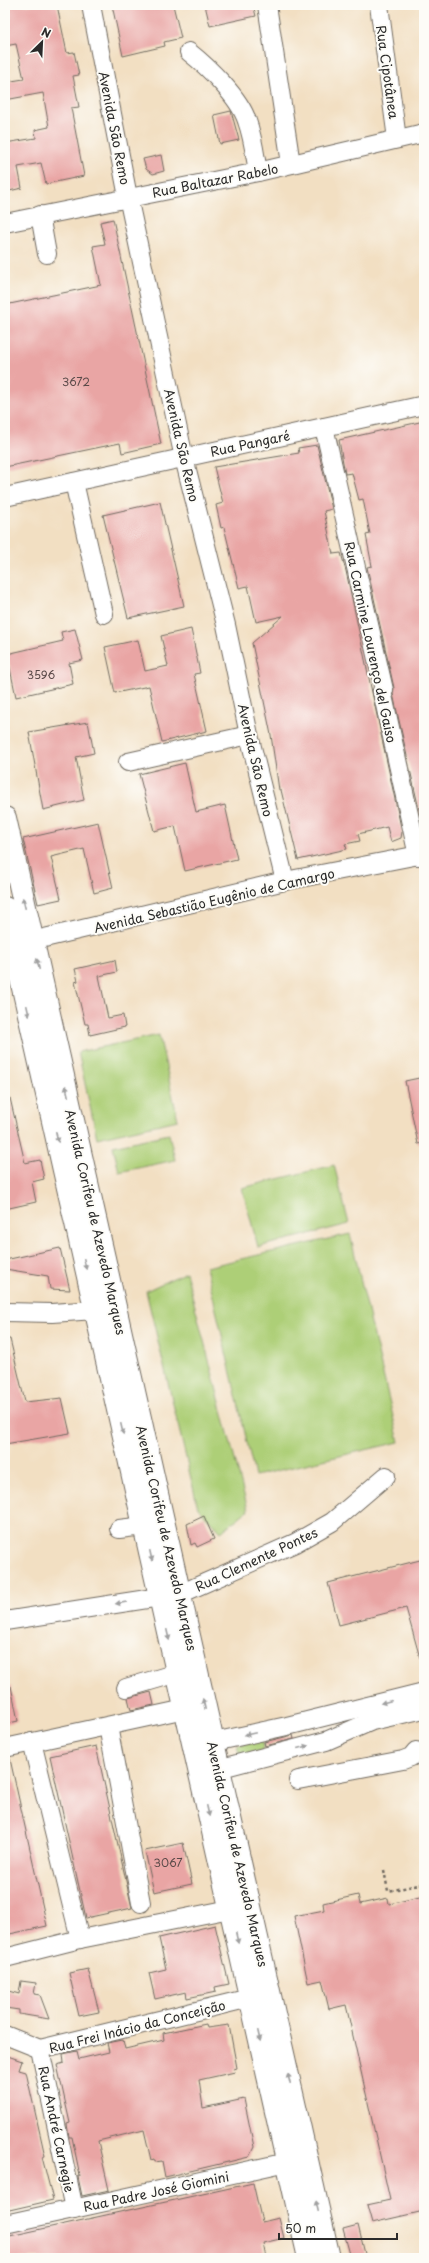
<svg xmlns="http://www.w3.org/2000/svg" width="429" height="2263" viewBox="0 0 429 2263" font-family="'Playpen Sans',sans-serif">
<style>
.green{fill:#adcf77;stroke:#6c7d51}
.building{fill:#e9a5a4}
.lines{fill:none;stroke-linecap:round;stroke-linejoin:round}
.minor-casing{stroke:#716a60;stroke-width:20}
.major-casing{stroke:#716a60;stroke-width:24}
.path{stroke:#716a60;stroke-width:2.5;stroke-dasharray:3 3;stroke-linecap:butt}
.minor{stroke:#fff;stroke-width:18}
.major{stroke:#fff;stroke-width:22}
.oneway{fill:#a0a0a0}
.labels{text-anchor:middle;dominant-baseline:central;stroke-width:4;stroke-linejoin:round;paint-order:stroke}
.number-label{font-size:11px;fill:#5a4a49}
.street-label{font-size:13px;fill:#2b2b2b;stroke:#fdfcf7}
</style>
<rect width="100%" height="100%" fill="#fdfcf7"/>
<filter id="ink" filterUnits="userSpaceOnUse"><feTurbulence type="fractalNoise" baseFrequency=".025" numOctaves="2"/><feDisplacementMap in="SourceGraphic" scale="8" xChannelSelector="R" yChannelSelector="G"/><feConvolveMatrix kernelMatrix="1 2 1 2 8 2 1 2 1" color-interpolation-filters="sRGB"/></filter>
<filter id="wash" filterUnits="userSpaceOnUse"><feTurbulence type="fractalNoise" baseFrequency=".012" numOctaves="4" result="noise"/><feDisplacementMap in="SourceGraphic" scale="16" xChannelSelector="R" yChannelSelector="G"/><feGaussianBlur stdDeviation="0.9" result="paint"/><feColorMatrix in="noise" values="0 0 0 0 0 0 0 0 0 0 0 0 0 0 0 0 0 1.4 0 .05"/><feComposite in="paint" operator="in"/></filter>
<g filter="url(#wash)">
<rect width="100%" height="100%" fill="#f2dfc2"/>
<g class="green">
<polygon points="159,1035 178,1120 97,1138 78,1052"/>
<polygon points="169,1134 175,1160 119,1172 113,1146"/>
<polygon points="334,1165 349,1224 258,1247 242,1188"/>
<polygon points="350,1234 399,1442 255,1476 206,1267"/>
<polygon points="186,1272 248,1510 221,1532 198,1508 146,1291"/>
<polygon points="261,1739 264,1750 240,1756 237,1745"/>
</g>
<g id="blocks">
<g class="building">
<polygon points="5,5 57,5 67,53 74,52 79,75 73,76 79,107 71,108 84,176 46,184 41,163 18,167 22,188 5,192 5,143 36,138 35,130 49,127 43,93 5,100 5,82 24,79 16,44 5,46"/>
<polygon points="112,5 173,5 181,38 164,42 165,46 123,56"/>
<polygon points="205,5 253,5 256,16 210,26"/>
<polygon points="231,111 239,140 220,144 214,115"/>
<polygon points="161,155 164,171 153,174 146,169 143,159"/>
<polygon points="113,219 161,444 122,453 120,443 5,467 5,305 101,285 93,246 105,244 100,222"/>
<polygon points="424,421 424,818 421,818 393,694 394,688 367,567 372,566 366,535 370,534 363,499 359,500 352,473 345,474 339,440"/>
<polygon points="317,445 332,509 324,511 333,554 341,553 346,571 402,832 401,838 391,842 387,827 358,834 360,841 345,844 347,849 298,860 281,790 279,790 271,735 252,643 283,616 256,622 248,586 239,588 224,527 221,528 216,505 223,503 214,467 299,453 298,448"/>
<polygon points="160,502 184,606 128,618 103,515"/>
<polygon points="75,629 83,660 69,663 73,684 16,697 7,654 63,641 61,632"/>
<polygon points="191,629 200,673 194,674 207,731 162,742 149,686 115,693 105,647 138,640 145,671 168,666 161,636"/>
<polygon points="88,722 94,753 76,757 84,800 43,810 29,732"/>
<polygon points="185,763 196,812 225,805 237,859 185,871 175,826 154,831 139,774"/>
<polygon points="98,822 113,888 94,893 84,849 51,857 61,899 38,904 23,839"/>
<polygon points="115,960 117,972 99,976 108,1018 123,1015 125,1027 90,1035 88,1024 85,1024 75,982 78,981 75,969"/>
<polygon points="424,1077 424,1143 418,1144 405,1081"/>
<polygon points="5,1098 10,1098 25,1163 40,1160 44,1179 32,1182 36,1202 5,1209"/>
<polygon points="60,1248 70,1290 50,1289 48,1276 5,1269 5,1260"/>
<polygon points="5,1339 10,1339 25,1402 62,1398 70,1433 5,1444"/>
<polygon points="204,1516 214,1539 197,1547 195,1543 191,1545 187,1524"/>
<polygon points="424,1559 424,1658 420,1658 406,1608 339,1625 328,1583"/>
<polygon points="11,1686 18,1721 5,1724 5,1687"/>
<polygon points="151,1692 154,1705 131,1710 128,1698"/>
<polygon points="293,1735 294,1739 265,1746 264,1742"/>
<polygon points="96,1746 132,1908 86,1918 50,1756"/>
<polygon points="5,1759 10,1759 47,1926 5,1935"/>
<polygon points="183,1843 192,1884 154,1892 145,1851"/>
<polygon points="358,1895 360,1904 388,1898 389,1904 424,1896 424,2211 372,2223 367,2205 390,2200 346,2005 329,2009 322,1980 308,1983 294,1916 324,1910 323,1903"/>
<polygon points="215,1925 229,1984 215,1987 216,1992 187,1998 186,1992 155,1999 149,1973 166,1969 159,1938"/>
<polygon points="88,1969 99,2012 79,2016 69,1973"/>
<polygon points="21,1981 36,1983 34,1994 40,1995 49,2019 19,2014 19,2010 5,2008 5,1990 19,1994"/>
<polygon points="206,2024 207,2028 229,2025 237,2068 234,2069 235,2072 199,2080 203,2108 244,2099 254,2147 249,2157 165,2177 162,2161 155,2162 154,2159 151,2160 144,2130 98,2141 109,2190 82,2196 78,2177 80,2176 72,2137 69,2137 67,2124 70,2123 57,2065 64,2063 63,2054 77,2051 79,2059 109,2052 107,2043 123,2040 125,2049 164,2040 163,2033"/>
<polygon points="5,2055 22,2061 19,2070 26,2072 45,2156 42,2157 53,2200 5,2211"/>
<polygon points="253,2183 262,2222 279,2218 284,2238 263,2243 266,2258 5,2258 5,2237"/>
<polygon points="358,2225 366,2258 351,2258 343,2229"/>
</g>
</g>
</g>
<g filter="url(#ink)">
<use href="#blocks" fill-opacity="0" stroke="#716a60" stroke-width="1"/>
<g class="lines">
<g class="minor-casing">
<g id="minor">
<polyline points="91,5 128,197 184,458 226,625 249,735 285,881"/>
<polyline points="267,5 291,164"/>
<polyline points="379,5 397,139"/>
<path d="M189 52C208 67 240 98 247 121 253 137 255 155 258 172"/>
<polyline points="40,215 47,254"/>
<polyline points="5,223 258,172 424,133"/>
<polyline points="324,427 384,690 382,691 418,856"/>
<polyline points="74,482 104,614"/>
<polyline points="5,497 424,405"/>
<polyline points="128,762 249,735"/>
<polyline points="19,944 285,881 424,854"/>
<polyline points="5,1312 52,1313 95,1310"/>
<polyline points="119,1529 144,1526"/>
<polyline points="180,1594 295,1543 332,1522 386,1476"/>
<polyline points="5,1621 160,1597"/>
<polyline points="126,1688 177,1673"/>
<polyline points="108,1726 141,1903"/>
<polyline points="32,1742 80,1939"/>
<polyline points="200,1745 287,1726 424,1692"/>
<polyline points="5,1748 185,1709"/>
<polyline points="206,1772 326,1741 372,1721 424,1709"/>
<polyline points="298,1780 403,1760 411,1757 416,1751"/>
<polyline points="5,1958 80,1939 230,1909"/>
<polyline points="5,2035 40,2049 250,1998 262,1993"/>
<polyline points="40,2049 74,2209"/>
<polyline points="5,2224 301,2159"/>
</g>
</g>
<g class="major-casing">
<g id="major">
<polyline points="5,818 329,2258"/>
<polyline points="5,908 309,2258"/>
</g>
</g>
<polyline class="path" points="384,1870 388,1891 424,1884"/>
<use href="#minor" class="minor"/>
<use href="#major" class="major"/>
</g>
<defs><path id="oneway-solid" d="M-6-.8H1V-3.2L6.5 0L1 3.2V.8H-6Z"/></defs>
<g class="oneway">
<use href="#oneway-solid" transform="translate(24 903) rotate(-103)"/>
<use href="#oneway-solid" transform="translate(38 964) rotate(-103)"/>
<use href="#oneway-solid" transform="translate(28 1011) rotate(77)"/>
<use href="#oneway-solid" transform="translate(67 1091) rotate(-103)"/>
<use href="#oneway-solid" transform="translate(57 1137) rotate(77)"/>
<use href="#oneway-solid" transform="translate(85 1264) rotate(77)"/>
<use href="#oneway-solid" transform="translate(122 1429) rotate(77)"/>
<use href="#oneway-solid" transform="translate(151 1556) rotate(77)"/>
<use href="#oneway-solid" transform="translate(121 1603) rotate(171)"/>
<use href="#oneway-solid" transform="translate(168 1635) rotate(77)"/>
<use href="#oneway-solid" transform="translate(386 1702) rotate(166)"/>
<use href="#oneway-solid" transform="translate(204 1704) rotate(-103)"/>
<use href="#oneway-solid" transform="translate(250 1734) rotate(168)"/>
<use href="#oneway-solid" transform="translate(303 1747) rotate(-14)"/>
<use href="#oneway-solid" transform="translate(208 1811) rotate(77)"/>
<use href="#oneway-solid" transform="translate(237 1938) rotate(77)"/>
<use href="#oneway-solid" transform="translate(259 2036) rotate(77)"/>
<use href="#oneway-solid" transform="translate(289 2079) rotate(-103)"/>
<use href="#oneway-solid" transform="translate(317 2206) rotate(-103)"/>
</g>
</g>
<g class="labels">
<g class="number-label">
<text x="76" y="381">3672</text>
<text x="41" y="674">3596</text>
<text x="168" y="1862">3067</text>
</g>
<g class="street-label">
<text transform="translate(388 72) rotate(82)">Rua Cipotânea</text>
<text transform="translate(115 128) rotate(79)">Avenida São Remo</text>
<text transform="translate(215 180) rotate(-11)">Rua Baltazar Rabelo</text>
<text transform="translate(250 443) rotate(-12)">Rua Pangaré</text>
<text transform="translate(182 445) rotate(77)">Avenida São Remo</text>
<text transform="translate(371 642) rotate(78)">Rua Carmine Lourenço del Gaiso</text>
<text transform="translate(256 760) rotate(77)">Avenida São Remo</text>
<text transform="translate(214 900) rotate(-13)">Avenida Sebastião Eugênio de Camargo</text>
<text transform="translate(96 1222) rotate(77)">Avenida Corifeu de Azevedo Marques</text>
<text transform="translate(167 1538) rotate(77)">Avenida Corifeu de Azevedo Marques</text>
<text transform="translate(256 1559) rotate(-25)">Rua Clemente Pontes</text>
<text transform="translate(238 1854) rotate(77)">Avenida Corifeu de Azevedo Marques</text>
<text transform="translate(137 2026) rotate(-14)">Rua Frei Inácio da Conceição</text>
<text transform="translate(57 2129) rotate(78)">Rua André Carnegie</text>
<text transform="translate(156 2191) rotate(-12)">Rua Padre José Giomini</text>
</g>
</g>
<rect width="429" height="2263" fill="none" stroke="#fdfcf7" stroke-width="20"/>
<g transform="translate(42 42) rotate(24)" stroke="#fdfcf7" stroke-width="3" paint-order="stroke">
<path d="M0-3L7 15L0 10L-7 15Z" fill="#2b2b2b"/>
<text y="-6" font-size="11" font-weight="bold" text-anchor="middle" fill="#2b2b2b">N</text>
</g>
<path d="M279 2233v6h118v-6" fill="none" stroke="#2b2b2b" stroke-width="2"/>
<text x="285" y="2233" font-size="12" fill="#2b2b2b" stroke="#fdfcf7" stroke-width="3" paint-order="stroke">50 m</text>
</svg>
